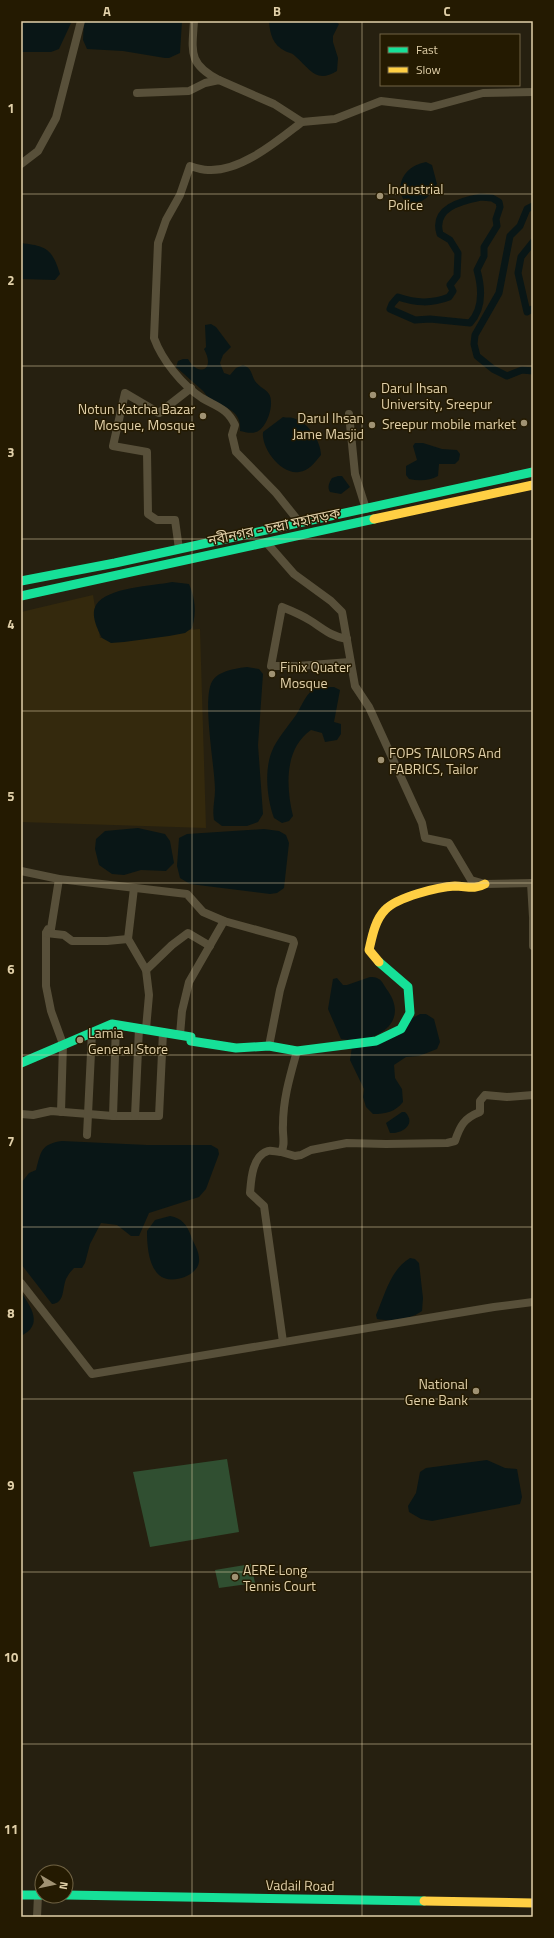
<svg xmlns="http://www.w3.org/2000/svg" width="554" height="1938" viewBox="0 0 554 1938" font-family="'Titillium Web','Noto Sans Bengali',sans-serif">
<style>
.built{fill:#34290d}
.green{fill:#304f31}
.water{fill:#091616}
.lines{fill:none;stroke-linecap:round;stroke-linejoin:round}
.canal{stroke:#091616;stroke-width:7}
.street{stroke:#58503a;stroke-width:8}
.fast{stroke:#16e098;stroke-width:9}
.slow{stroke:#ffcf43;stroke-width:9}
.grid{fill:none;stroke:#e1d0a9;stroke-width:1;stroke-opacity:0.55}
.poi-dot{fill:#a09273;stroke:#241a01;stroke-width:1.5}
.labels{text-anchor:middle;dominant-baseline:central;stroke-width:3;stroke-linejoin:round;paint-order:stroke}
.poi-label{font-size:14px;fill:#e1d0a9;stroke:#241a01;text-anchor:start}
.street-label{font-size:14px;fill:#e1d0a9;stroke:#241a01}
.neatline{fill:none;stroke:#e1d0a9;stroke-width:1.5}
.grid-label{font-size:13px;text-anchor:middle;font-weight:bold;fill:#e1d0a9}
</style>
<rect width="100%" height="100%" fill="#262010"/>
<polygon class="built" points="93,595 100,638 200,629 206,828 21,822 21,612"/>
<g class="green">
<polygon points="227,1459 239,1532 150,1547 133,1472"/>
<polygon points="251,1564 255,1583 219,1588 215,1570"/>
</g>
<g class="water">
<polygon points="21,21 72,21 59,49 51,52 21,52"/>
<polygon points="84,21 182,21 180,53 169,58 165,58 123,51 87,49 83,40"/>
<path d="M269 21 336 22 339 24 333 36V42L338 58 337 71C316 84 310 69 296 57 293 53 289 53 285 51 273 45 270 35 269 21Z"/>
<path d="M426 162 432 165 437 184C433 189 430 196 425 199 397 219 387 169 426 162Z"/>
<path d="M21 243C47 246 52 249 60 274L55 280 21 279Z"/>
<path d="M211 324 216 327 231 347 223 355 220 363 224 373 230 375 236 368 243 365C252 368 251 374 255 381 259 387 266 389 269 394 275 403 267 429 256 432 251 434 245 432 240 431 242 408 222 408 208 397 205 395 205 392 202 390 193 382 185 375 176 367L178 361 183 359H188C198 377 216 371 204 349L206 347 205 325Z"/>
<path d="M283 417C286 418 290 417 293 418 308 422 321 441 321 455 314 463 309 471 299 472 281 475 261 448 263 432Z"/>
<path d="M415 443H423L442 449 457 450 460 454 459 460 455 464H439L438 476C429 481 419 481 409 479L406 475V466L417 460 413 446Z"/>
<path d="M338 476H342L350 487 341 494 330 492C327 487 329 483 332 478Z"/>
<path d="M172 582 189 584C195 598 197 612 192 628L185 633 169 636 124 642 111 643 102 638C98 630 90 615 96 605 107 587 153 586 172 582Z"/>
<path d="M247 667 259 669 263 674 258 745 263 814 258 822 247 826H222L214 820C212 809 215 800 215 790 215 767 201 696 213 680 219 671 237 668 247 667Z"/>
<path d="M318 687H334L340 690 334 722 341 724V734L337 740 325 742 322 733 311 730C284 749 286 787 293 816L289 821 282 823 274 818C267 799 264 770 272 751 276 740 289 725 296 715 303 704 305 693 318 687Z"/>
<polygon points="138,828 165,834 170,841 174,863 166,871 141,870 124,875 112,874 99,865 95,849 96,839 105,831"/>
<polygon points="264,829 279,831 286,835 289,843 284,888 277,893 270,894 190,884 180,878 177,866 179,838 187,834"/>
<path d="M370 977C382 977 382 983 388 991 411 1025 372 1045 341 1039L328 1009 333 979 337 978 343 985H347Z"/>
<path d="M420 1014H426L434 1019 440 1042 437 1049 419 1056 406 1057 394 1065 395 1078 402 1089 403 1102C395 1112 386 1114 373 1114L366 1107 363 1097 364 1089 350 1060 352 1047 363 1045Z"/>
<path d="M402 1112H405C417 1124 402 1134 390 1133L386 1123Z"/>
<path d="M62 1141 147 1145H211L218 1149 219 1154 206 1189 199 1197 149 1213 139 1236H131L117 1225 101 1223 90 1244 85 1263 82 1268H74C71 1271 68 1275 66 1279 62 1289 65 1303 52 1304L21 1264V1183L29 1173 36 1170C41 1151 41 1144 62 1141Z"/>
<path d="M170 1216C182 1218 187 1225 191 1236 194 1245 200 1251 199 1262 197 1277 169 1285 159 1275 148 1265 147 1244 147 1231L155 1220Z"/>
<path d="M410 1258 415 1259 419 1263 423 1298 422 1311C412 1319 390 1322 377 1319L376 1315C385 1295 390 1270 410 1258Z"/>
<path d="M21 1292C31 1307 44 1325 21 1336Z"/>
<polygon points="487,1460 505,1468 517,1469 522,1497 520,1504 432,1521 421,1519 409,1512 408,1506 416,1493 420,1472 426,1468"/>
</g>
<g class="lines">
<g class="canal">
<path d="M481 197 492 198 499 202 500 207 496 219 497 226 484 247V256L477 270C482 288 484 308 470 323L430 319 415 320 390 309 392 304 398 297C416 303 431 304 449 297L453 291 450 285 457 276 458 253 450 240 440 234C432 208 461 201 481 197Z"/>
<polyline points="533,206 527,209 520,226 510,236 499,293 475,335 474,344 477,356 493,369 507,376 522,370 533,371"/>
<polyline points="533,242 521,257 518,273 527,312 532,309 533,310"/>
</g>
<g class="street">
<path d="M194 21C192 52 188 64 219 80"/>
<polyline points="137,93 189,91 205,83 219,80 274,104 302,122 335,119 381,101 431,107 483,93 533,92"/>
<polyline points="21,164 38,151 56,118 81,21"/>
<polyline points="349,414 355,474 366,509"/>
<path d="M300 523 276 493 236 452 232 435 235 425C227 408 217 407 202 398 182 385 162 360 154 338L158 243 166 220 180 195 190 166C196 168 202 170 208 170 241 172 277 141 302 122"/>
<polyline points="266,542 294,574 331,601 342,612 355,686 369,707 422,823 425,838 449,843 471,880 485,884 533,883"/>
<polyline points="179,549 175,520 157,520 148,514 147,452 113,446 125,393 159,413 191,388"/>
<path d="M347 639C332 637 322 628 311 621 302 615 292 611 282 607L271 666H298L350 662"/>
<polyline points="21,871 59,879 187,894 203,912 224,921 293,940 294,943 280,990 269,1046"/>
<polyline points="59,879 51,929 48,929 46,933 46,986 51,1011 63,1044 61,1112"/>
<polyline points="531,883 533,917"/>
<polyline points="134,888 128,939 146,970 149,995 146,1029"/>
<polyline points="533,920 533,946"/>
<polyline points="46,933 64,935 72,941 107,941 128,939"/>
<polyline points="146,970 172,945 188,933 210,946"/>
<polyline points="180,1035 182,1011 189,982 224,921"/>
<polyline points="21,1114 33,1115 51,1111 113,1116 159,1116 163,1032"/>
<polyline points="113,1116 116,1025"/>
<polyline points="135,1116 139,1028"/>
<polyline points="87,1135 92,1032"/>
<path d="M281 1152 295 1156 301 1155 311 1150 347 1143 386 1144 447 1143 455 1141C460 1126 464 1118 480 1112V1101L485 1095 507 1097 533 1095"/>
<polyline points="21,1283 92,1374 494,1307 533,1302"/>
<path d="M283 1342 264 1206 250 1193C251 1180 252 1156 268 1151 271 1150 277 1152 281 1152 286 1145 282 1134 283 1125 283 1099 290 1076 297 1051"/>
<polyline points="37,1917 38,1895"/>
</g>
<g class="fast">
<polyline points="21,581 115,563 533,472"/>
<polyline points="21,596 374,519"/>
<polyline points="21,1063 112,1024 191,1037 191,1041 236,1048 269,1046 297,1051 376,1041 401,1029 410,1013 408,987 379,962"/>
<polyline points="21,1895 42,1895"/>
<polyline points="66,1895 424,1901"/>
</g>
<g class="slow">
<polyline points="374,519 533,485"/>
<path d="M379 962 369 950C372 937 375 920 385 910 397 897 438 887 455 886 466 886 475 890 485 884"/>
<polyline points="424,1901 533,1903"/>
</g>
</g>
<path class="grid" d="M192 21V1917M362 21V1917M21 194H533M21 366H533M21 539H533M21 711H533M21 883H533M21 1055H533M21 1227H533M21 1399H533M21 1572H533M21 1744H533"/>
<g class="poi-dot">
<circle cx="380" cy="196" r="4"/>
<circle cx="373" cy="395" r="4"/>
<circle cx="203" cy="416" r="4"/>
<circle cx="524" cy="423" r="4"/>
<circle cx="372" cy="425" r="4"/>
<circle cx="272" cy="674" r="4"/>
<circle cx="381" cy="760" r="4"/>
<circle cx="80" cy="1040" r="4"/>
<circle cx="476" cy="1391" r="4"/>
<circle cx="235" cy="1577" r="4"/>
</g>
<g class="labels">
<g class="poi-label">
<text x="388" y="188">Industrial<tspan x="388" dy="16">Police</tspan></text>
<text x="381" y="387">Darul Ihsan<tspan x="381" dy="16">University, Sreepur</tspan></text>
<text x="195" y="408" text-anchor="end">Notun Katcha Bazar<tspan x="195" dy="16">Mosque, Mosque</tspan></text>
<text x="364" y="417" text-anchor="end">Darul Ihsan<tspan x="364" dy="16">Jame Masjid</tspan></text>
<text x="516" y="423" text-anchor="end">Sreepur mobile market</text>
<text x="280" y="666">Finix Quater<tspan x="280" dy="16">Mosque</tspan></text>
<text x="389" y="752">FOPS TAILORS And<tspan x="389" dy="16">FABRICS, Tailor</tspan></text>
<text x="88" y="1032">Lamia<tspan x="88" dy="16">General Store</tspan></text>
<text x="468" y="1383" text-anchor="end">National<tspan x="468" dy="16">Gene Bank</tspan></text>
<text x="243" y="1569">AERE Long<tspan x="243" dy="16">Tennis Court</tspan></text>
</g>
<g class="street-label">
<text transform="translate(274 526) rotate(-12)">নবীনগর - চন্দ্রা মহাসড়ক</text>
<text transform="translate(300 1885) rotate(1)">Vadail Road</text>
</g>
</g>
<rect width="554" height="1938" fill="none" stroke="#241a01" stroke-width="44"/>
<rect x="380" y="34" width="140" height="52" fill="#241a01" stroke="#706344"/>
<rect x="388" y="47" width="20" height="6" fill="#16e098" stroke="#706344"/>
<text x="416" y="54" font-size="12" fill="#e1d0a9">Fast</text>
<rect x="388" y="67" width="20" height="6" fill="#ffcf43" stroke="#706344"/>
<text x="416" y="74" font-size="12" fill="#e1d0a9">Slow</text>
<g transform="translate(54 1884) rotate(99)"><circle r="19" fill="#241a01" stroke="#706344"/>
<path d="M0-3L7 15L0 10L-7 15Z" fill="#a09273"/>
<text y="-6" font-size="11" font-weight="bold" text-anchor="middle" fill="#e1d0a9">N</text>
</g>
<rect x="22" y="22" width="510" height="1894" class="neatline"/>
<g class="grid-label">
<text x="107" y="16">A</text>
<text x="277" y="16">B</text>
<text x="447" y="16">C</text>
<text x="11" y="113">1</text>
<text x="11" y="285">2</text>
<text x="11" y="457">3</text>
<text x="11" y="629">4</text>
<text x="11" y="801">5</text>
<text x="11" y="974">6</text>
<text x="11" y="1146">7</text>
<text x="11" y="1318">8</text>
<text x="11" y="1490">9</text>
<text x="11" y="1662">10</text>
<text x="11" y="1834">11</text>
</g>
</svg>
